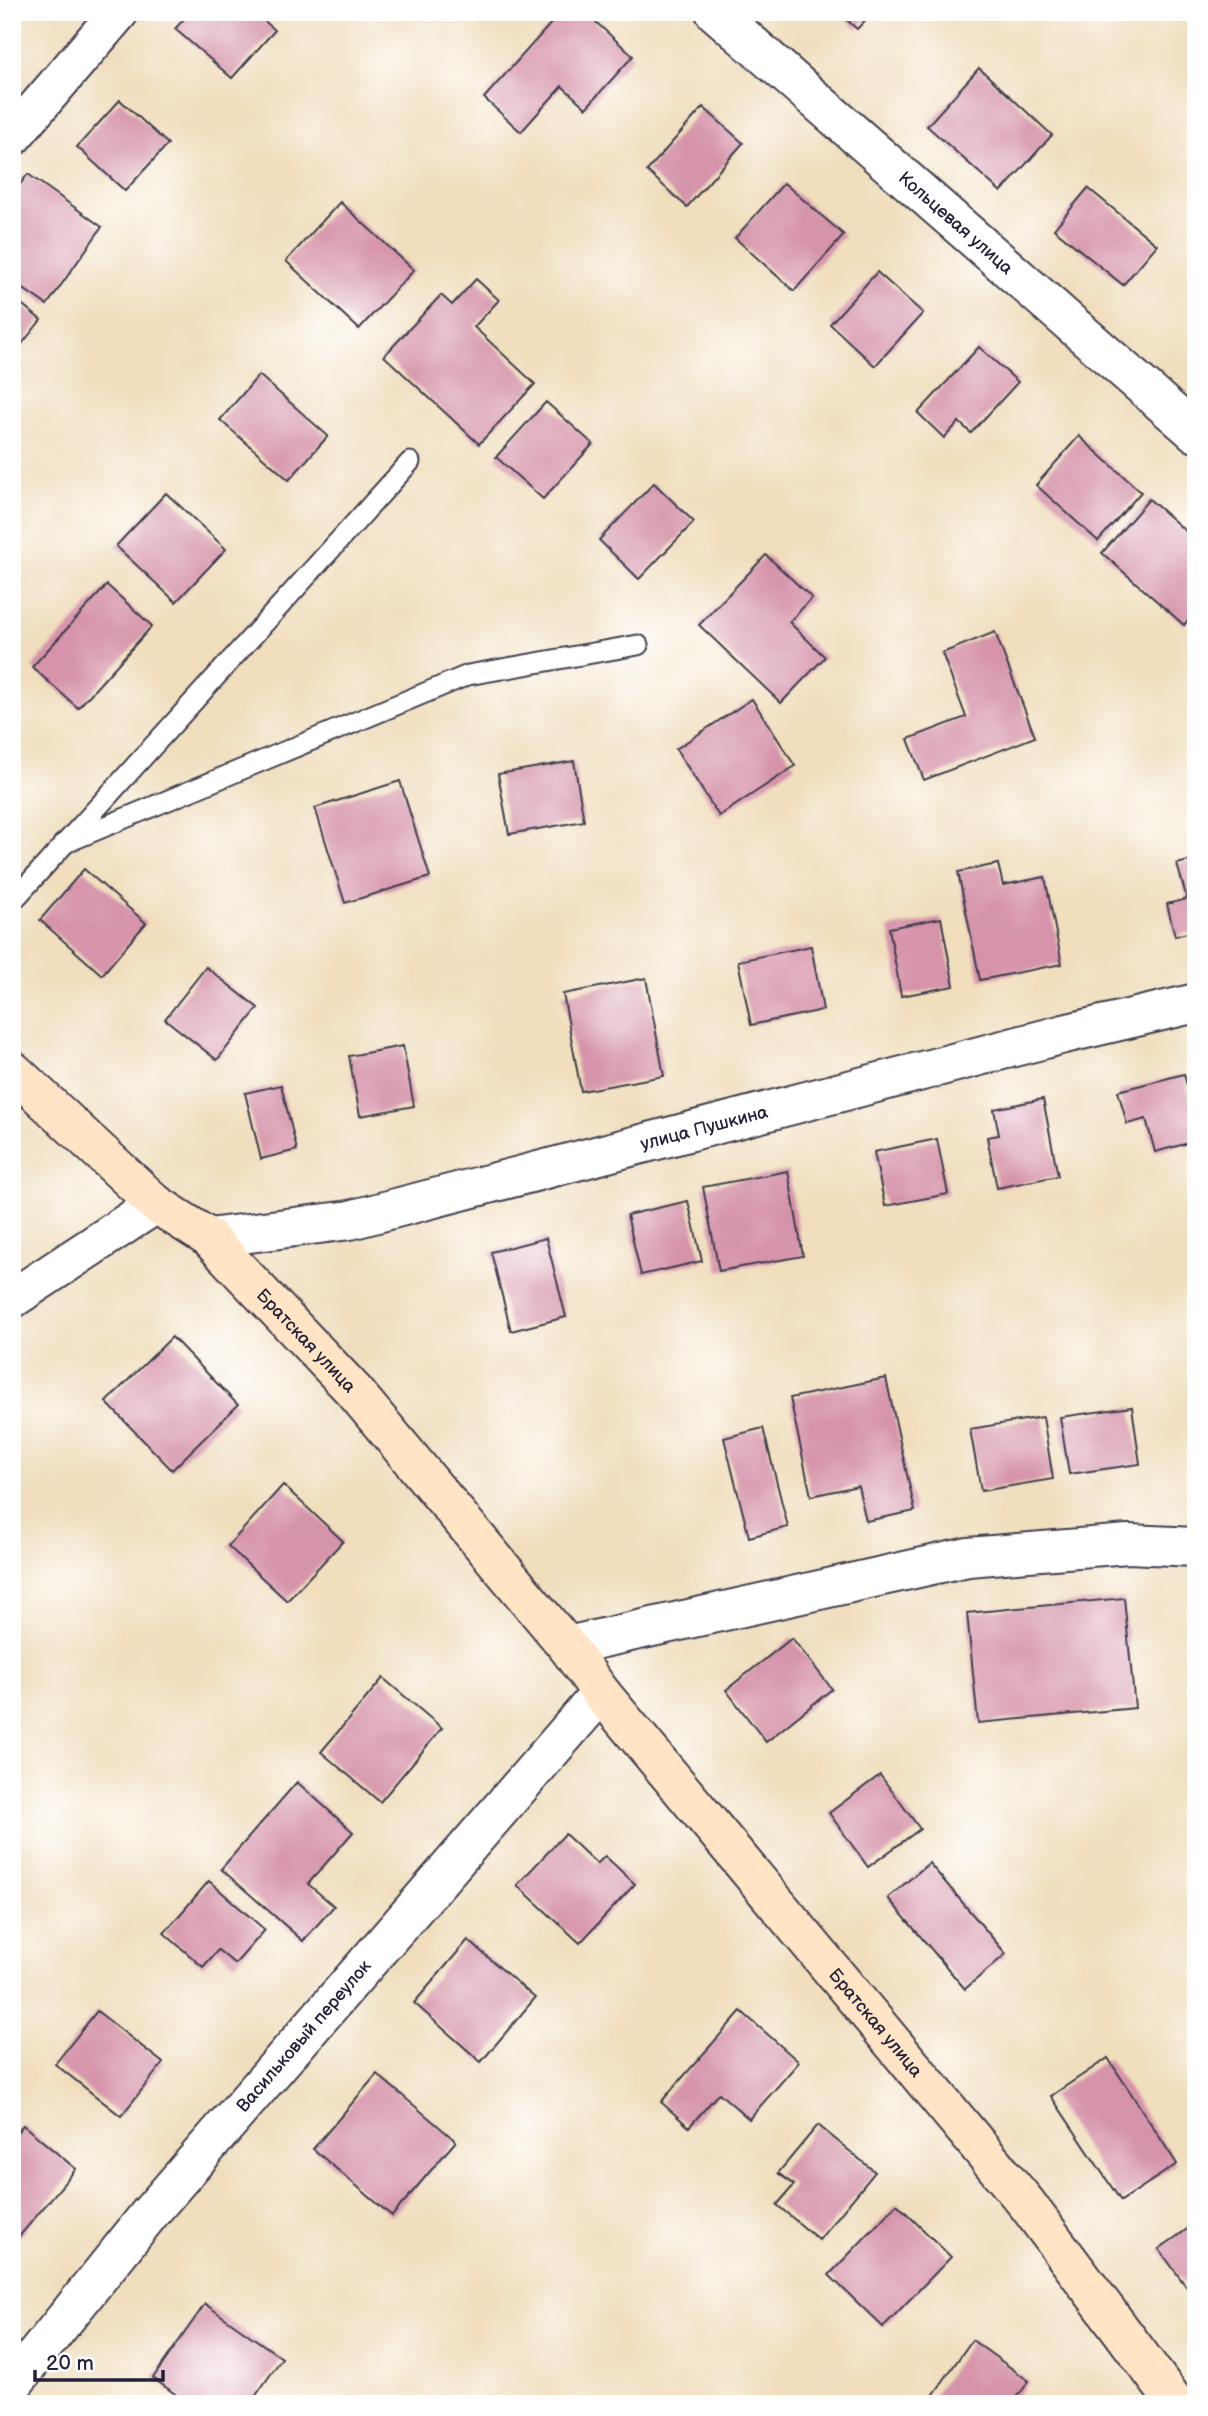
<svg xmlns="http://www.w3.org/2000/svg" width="1208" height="2416" viewBox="0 0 1208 2416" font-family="'Balsamiq Sans',sans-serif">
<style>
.building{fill:#d694aa}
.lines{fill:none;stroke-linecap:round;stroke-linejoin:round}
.service-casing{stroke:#413e4e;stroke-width:23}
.minor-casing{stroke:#413e4e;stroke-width:42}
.tertiary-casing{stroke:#413e4e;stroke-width:42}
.secondary-casing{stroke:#413e4e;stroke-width:42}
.service{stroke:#fff;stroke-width:19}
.minor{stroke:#fff;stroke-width:38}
.tertiary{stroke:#fff;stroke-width:38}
.secondary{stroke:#ffe4c6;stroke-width:38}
.labels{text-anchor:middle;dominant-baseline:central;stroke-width:6;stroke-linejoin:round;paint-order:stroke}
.street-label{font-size:18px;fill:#22223b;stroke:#fff}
</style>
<rect width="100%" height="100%" fill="#fff"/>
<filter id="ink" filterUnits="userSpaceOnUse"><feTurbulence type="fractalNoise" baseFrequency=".0143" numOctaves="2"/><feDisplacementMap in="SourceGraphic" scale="14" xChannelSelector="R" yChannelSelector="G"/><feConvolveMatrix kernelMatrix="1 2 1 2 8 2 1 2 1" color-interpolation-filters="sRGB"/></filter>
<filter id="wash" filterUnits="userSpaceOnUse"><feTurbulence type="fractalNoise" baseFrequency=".00686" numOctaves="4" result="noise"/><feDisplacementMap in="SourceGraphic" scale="28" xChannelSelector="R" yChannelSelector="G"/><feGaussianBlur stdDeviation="1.57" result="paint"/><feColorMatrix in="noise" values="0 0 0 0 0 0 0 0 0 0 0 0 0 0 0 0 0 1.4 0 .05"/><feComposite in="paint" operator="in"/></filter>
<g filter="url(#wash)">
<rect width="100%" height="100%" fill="#f0debd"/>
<g id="blocks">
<g class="building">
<polygon points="190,12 254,12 275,30 232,78 175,29"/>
<polygon points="561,12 585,12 633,56 586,108 562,86 521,132 484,98"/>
<polygon points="838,12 873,12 857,29"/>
<polygon points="979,68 1052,135 1001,192 927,126"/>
<polygon points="120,100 168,144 125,191 77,147"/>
<polygon points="703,107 743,143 687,207 647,171"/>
<polygon points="28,174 102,227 47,305 12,281 12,195"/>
<polygon points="784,183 844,235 794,291 735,238"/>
<polygon points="1088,188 1157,245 1123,285 1054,229"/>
<polygon points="340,202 414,270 359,329 286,261"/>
<polygon points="877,272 923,313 875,366 830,324"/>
<polygon points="476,279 499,300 474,327 535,384 479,444 384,356 441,295 452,305"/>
<polygon points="12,296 41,320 21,345 12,338"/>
<polygon points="979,347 1018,382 971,433 959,422 944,438 918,413"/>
<polygon points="259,375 328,436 289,480 220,420"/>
<polygon points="546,402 593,444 543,499 496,457"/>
<polygon points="1079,436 1141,492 1098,541 1036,485"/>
<polygon points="654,483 694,522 639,579 599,540"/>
<polygon points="166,493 226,549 176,602 116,546"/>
<polygon points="1149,499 1196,540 1196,611 1184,625 1102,553"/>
<polygon points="766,555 812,598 789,622 825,657 781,703 699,625"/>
<polygon points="107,585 152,626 78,708 32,667"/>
<polygon points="995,632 1035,737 924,780 908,739 966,717 942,653"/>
<polygon points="752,699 795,766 719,816 676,749"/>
<polygon points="574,761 584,821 509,834 498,774"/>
<polygon points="400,781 430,877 345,903 315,808"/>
<polygon points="1196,859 1196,931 1175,936 1167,904 1187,899 1177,864"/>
<polygon points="998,864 1003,885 1045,877 1062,964 980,980 958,872"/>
<polygon points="84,869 146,923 102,975 40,920"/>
<polygon points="941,918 954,986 901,996 889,928"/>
<polygon points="811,946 823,1010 751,1025 738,961"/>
<polygon points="206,967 258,1008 217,1060 165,1019"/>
<polygon points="646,978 664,1076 581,1091 563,994"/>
<polygon points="403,1046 414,1106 360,1116 349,1056"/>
<polygon points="1184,1074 1196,1121 1196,1141 1155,1152 1146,1119 1127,1124 1118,1091"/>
<polygon points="281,1085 297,1150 261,1159 245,1093"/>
<polygon points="1043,1099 1058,1176 997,1188 987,1137 999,1135 994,1109"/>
<polygon points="937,1139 948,1194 885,1206 874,1152"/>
<polygon points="788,1171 803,1256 719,1271 703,1187"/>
<polygon points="688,1201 702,1261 641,1275 627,1215"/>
<polygon points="546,1238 566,1317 511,1331 491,1252"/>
<polygon points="172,1337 238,1405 172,1470 106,1402"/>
<polygon points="886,1378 915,1511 866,1521 858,1486 811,1496 790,1398"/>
<polygon points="1132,1407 1140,1464 1069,1474 1060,1417"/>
<polygon points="1043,1417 1053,1479 981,1491 970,1429"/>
<polygon points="763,1428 788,1527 749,1537 724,1438"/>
<polygon points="283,1485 343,1541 287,1601 228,1546"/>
<polygon points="1124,1598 1135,1708 978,1723 967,1613"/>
<polygon points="792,1638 832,1689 766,1742 726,1690"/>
<polygon points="383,1678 442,1728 380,1802 321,1752"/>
<polygon points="880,1775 920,1829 868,1867 829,1813"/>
<polygon points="297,1782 353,1832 308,1884 334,1906 303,1941 221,1869"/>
<polygon points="565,1834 597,1864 605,1856 635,1884 580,1943 517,1885"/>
<polygon points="929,1863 1006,1954 965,1989 888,1898"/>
<polygon points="209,1881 265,1930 235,1964 218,1950 203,1967 164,1933"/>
<polygon points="468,1940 535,1998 481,2062 414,2003"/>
<polygon points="97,2011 163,2063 121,2116 55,2064"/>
<polygon points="741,2011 799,2062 749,2119 719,2093 689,2127 661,2102"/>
<polygon points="1108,2058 1177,2164 1121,2201 1051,2096"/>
<polygon points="377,2074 456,2141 392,2216 313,2149"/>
<polygon points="23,2125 76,2169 12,2245 12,2138"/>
<polygon points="818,2125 875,2172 819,2240 777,2205 794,2185 778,2173"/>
<polygon points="897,2204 951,2257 883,2327 829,2275"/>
<polygon points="1196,2223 1196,2300 1159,2249"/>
<polygon points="205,2304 282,2358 250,2404 189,2404 153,2378"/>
<polygon points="972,2340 1029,2381 1012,2404 927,2404"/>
</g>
</g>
</g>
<g filter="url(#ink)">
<use href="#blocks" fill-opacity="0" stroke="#413e4e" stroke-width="2"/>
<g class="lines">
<g class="service-casing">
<g id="service">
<polyline points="63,844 468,675 638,645"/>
<polyline points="12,902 410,462"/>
</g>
</g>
<g class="minor-casing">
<g id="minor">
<path id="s1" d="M715 12 1196 433"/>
<polyline points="12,137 119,12"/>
<polyline points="12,1299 156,1204"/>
<polyline points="567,1646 968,1557 1128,1544 1196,1547"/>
<path id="s2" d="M12 2385 150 2213 601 1693"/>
</g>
</g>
<g class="tertiary-casing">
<g id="tertiary">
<path id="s3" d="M209 1238 350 1220 1064 1034 1196 1003"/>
</g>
</g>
<g class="secondary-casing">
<g id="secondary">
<path id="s4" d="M12 1070 156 1204 209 1238 354 1391 567 1646 601 1693 1027 2204 1176 2404"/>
</g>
</g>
<use href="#service" class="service"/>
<use href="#minor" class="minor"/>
<use href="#tertiary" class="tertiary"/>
<use href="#secondary" class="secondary"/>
</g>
</g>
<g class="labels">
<g class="street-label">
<text stroke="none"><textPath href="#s1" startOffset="320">Кольцевая улица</textPath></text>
<text stroke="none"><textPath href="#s3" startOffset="508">улица Пушкина</textPath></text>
<text stroke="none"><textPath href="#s4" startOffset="401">Братская улица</textPath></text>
<text stroke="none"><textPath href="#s4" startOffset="1290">Братская улица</textPath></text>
<text stroke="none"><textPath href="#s2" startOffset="455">Васильковый переулок</textPath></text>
</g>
</g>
<rect width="1208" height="2416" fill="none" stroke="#fff" stroke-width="42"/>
<path d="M35 2370v10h128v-10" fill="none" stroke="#22223b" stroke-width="3.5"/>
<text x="46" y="2370" font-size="21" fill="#22223b" stroke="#ffffff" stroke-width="5" paint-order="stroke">20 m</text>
</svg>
